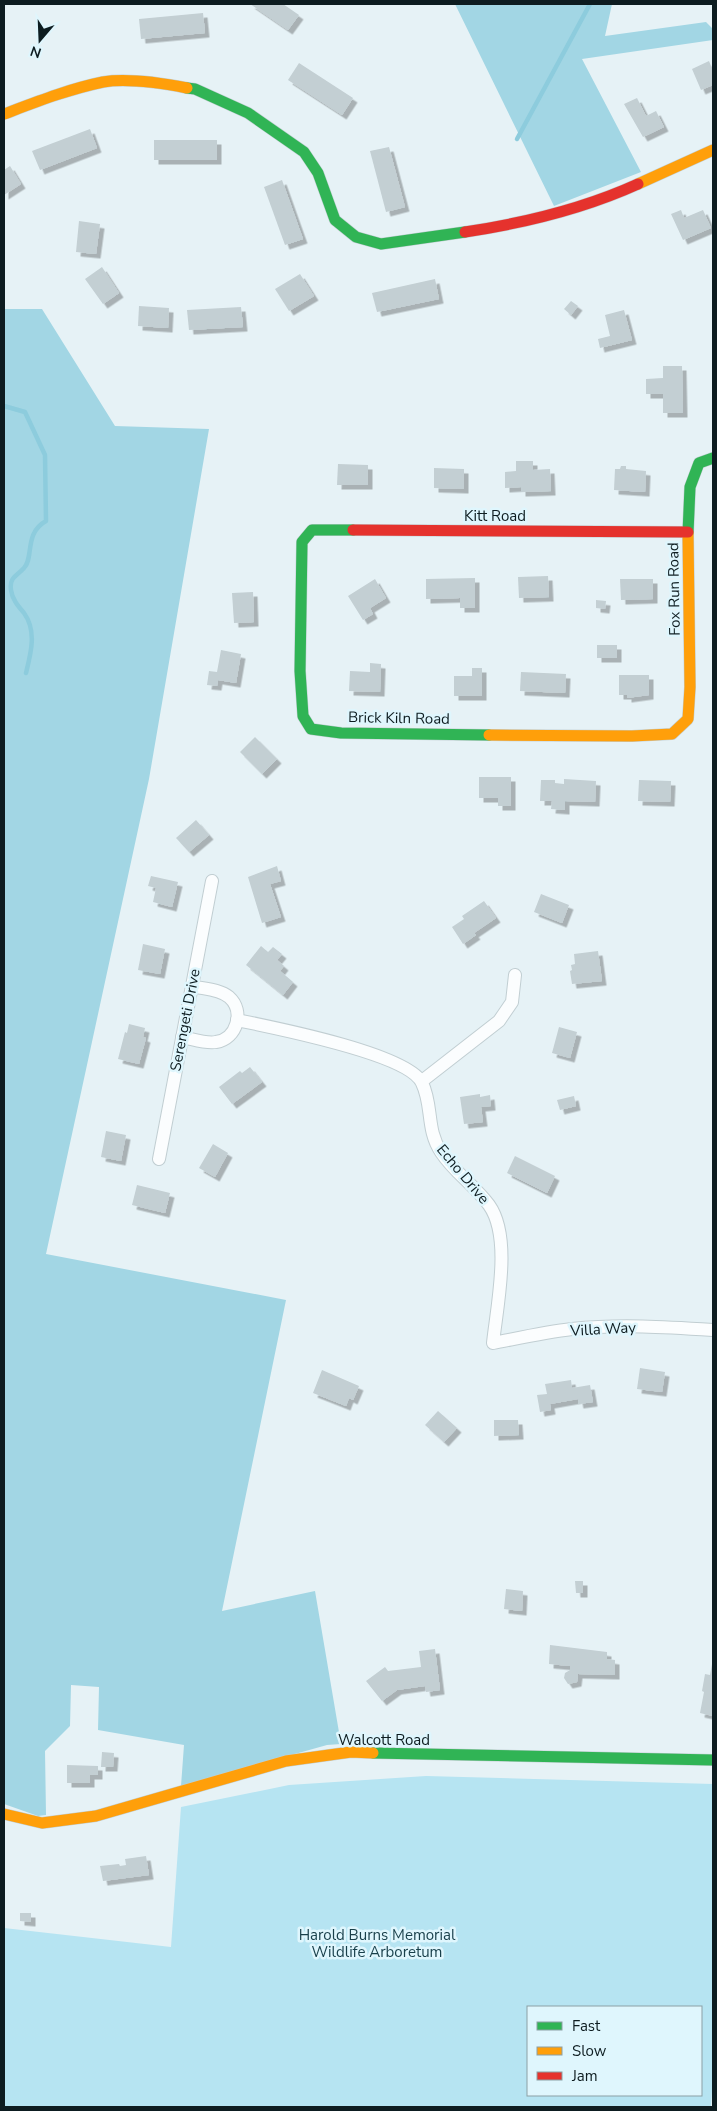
<svg xmlns="http://www.w3.org/2000/svg" width="717" height="2111" viewBox="0 0 717 2111" font-family="'Nunito Sans',sans-serif">
<style>
.green{fill:#b6e4f2;fill-rule:evenodd}
.forest{fill:#a2d6e4}
.lines{fill:none;stroke-linecap:round;stroke-linejoin:round}
.stream{stroke:#8dccdd;stroke-width:4.5}
.building{fill:#c3cfd3;filter:url(#shadow)}
.street-casing{stroke:#c1ced2;stroke-width:14}
.fast-casing{stroke:#c1ced2;stroke-width:12}
.slow-casing{stroke:#c1ced2;stroke-width:12}
.jam-casing{stroke:#c1ced2;stroke-width:12}
.street{stroke:#fbfdfe;stroke-width:12}
.fast{stroke:#30b455;stroke-width:11}
.slow{stroke:#ff9f0a;stroke-width:11}
.jam{stroke:#e5322d;stroke-width:11}
.labels{text-anchor:middle;dominant-baseline:central;stroke-width:5;stroke-linejoin:round;paint-order:stroke}
.street-label{font-size:15px;fill:#0d1c20;stroke:#dff6fd}
.park-label{font-size:15px;fill:#183f4a;stroke:#dff6fd}
</style>
<defs>
<filter id="shadow"><feDropShadow dx="4.5" dy="4.5" stdDeviation="0" flood-color="#0004"/></filter>
</defs>
<rect width="100%" height="100%" fill="#e6f2f6"/>
<path class="green" d="M426 1776 713 1784V2076L711 2107H4V1928L171 1947 181 1807 289 1785ZM528 2007H701V2095H528Z"/>
<g class="forest">
<polygon points="455,4 612,4 605,36 706,22 713,29 713,40 582,59 641,172 554,206"/>
<polygon points="4,309 42,309 115,426 209,429 149,779 46,1254 286,1300 222,1611 315,1591 341,1744 327,1745 181,1786 184,1745 98,1730 99,1687 71,1685 70,1726 45,1751 46,1815 38,1816 4,1804"/>
</g>
<g class="lines">
<g class="stream">
<polyline points="517,139 590,4"/>
<path d="M4 406 25 412 45 455 46 521C24 533 34 558 24 568 17 576 9 577 11 590 12 599 18 606 24 613 37 631 31 653 26 673"/>
</g>
</g>
<g class="building">
<polygon points="250,4 283,4 299,15 288,30"/>
<polygon points="203,13 205,33 141,39 139,19"/>
<polygon points="709,61 713,71 713,85 701,90 692,69"/>
<polygon points="299,63 353,98 342,115 288,80"/>
<polygon points="637,98 646,116 656,111 664,127 643,137 624,104"/>
<polygon points="90,129 97,148 40,170 32,151"/>
<rect x="154" y="140" width="63" height="20"/>
<polygon points="389,147 405,207 386,212 370,151"/>
<polygon points="10,166 21,184 4,195 4,170"/>
<polygon points="282,180 303,239 285,245 264,187"/>
<polygon points="681,210 684,218 703,210 711,228 683,240 671,214"/>
<polygon points="79,221 100,224 96,254 76,252"/>
<polygon points="102,267 119,293 103,304 85,279"/>
<polygon points="300,274 314,296 289,311 275,289"/>
<polygon points="435,279 439,299 377,312 372,293"/>
<polygon points="571,301 578,306 571,315 564,309"/>
<polygon points="139,306 169,308 168,328 138,326"/>
<polygon points="241,307 243,327 189,330 187,310"/>
<polygon points="624,310 632,340 600,348 598,339 610,336 605,315"/>
<polygon points="663,366 682,366 683,413 663,413 663,394 646,394 646,379 663,378"/>
<polygon points="516,461 533,461 533,470 550,469 551,491 521,492 521,487 505,488 505,472 516,471"/>
<polygon points="338,464 368,465 368,485 337,485"/>
<polygon points="621,466 626,466 626,469 646,471 645,492 614,490 615,469 620,469"/>
<polygon points="434,468 464,469 464,489 434,488"/>
<polygon points="548,576 549,597 519,598 518,577"/>
<polygon points="475,578 475,608 460,608 460,598 426,599 426,579"/>
<polygon points="375,579 386,598 370,608 373,614 363,620 348,596"/>
<polygon points="620,579 653,579 653,599 621,600"/>
<polygon points="253,592 254,622 234,623 232,593"/>
<polygon points="596,600 606,601 605,609 596,608"/>
<rect x="597" y="645" width="20" height="13"/>
<polygon points="221,650 241,654 236,683 218,680 217,686 207,685 209,671 217,672"/>
<polygon points="370,663 381,664 380,692 349,691 350,671 370,672"/>
<polygon points="472,668 482,668 482,696 454,696 454,676 472,676"/>
<polygon points="521,672 566,674 565,693 520,691"/>
<polygon points="619,675 649,675 649,695 627,698 627,695 619,695"/>
<polygon points="255,737 277,759 262,774 240,752"/>
<polygon points="479,777 511,777 511,806 498,806 498,798 479,798"/>
<polygon points="564,779 596,781 595,802 565,801 565,810 551,809 552,801 540,801 541,780 555,780 555,783 564,784"/>
<polygon points="639,780 671,781 670,802 638,801"/>
<polygon points="196,820 209,835 189,852 176,838"/>
<polygon points="277,866 281,881 270,884 281,917 262,923 248,877"/>
<polygon points="151,876 178,882 172,907 153,902 156,888 148,886"/>
<polygon points="541,894 569,905 562,923 534,912"/>
<polygon points="484,901 496,918 474,933 476,935 463,944 452,927 464,919 462,916"/>
<polygon points="143,944 165,949 160,974 138,970"/>
<polygon points="261,946 268,952 273,947 282,954 277,960 284,966 280,971 293,982 283,995 246,965"/>
<polygon points="598,951 602,981 572,984 570,971 572,970 571,965 575,964 574,954"/>
<polygon points="129,1024 145,1028 143,1037 146,1038 139,1064 118,1059 125,1032 127,1033"/>
<polygon points="559,1027 577,1032 570,1058 552,1053"/>
<polygon points="250,1067 262,1082 232,1104 219,1087 240,1071 242,1073"/>
<polygon points="480,1094 480,1097 490,1095 491,1106 481,1107 483,1122 464,1124 460,1097"/>
<polygon points="574,1096 576,1106 560,1110 557,1100"/>
<polygon points="106,1131 126,1135 121,1161 101,1157"/>
<polygon points="213,1144 228,1153 215,1177 199,1168"/>
<polygon points="515,1156 555,1176 547,1193 507,1173"/>
<polygon points="137,1185 170,1193 165,1213 132,1205"/>
<polygon points="640,1368 665,1372 662,1392 637,1389"/>
<polygon points="322,1370 359,1386 353,1400 349,1398 346,1406 313,1393"/>
<polygon points="571,1380 572,1388 590,1385 593,1402 579,1404 578,1399 550,1404 551,1410 540,1412 537,1395 547,1394 545,1384"/>
<polygon points="438,1411 457,1428 444,1442 425,1425"/>
<polygon points="494,1420 518,1420 519,1435 494,1436"/>
<polygon points="575,1581 583,1581 583,1593 576,1593"/>
<polygon points="506,1589 523,1591 522,1611 504,1609"/>
<polygon points="550,1645 607,1652 607,1659 615,1660 615,1675 578,1674 577,1682 568,1684 564,1678 565,1673 570,1670 570,1666 549,1664"/>
<polygon points="435,1649 440,1690 426,1692 425,1686 397,1690 382,1701 366,1681 385,1667 388,1671 421,1667 419,1651"/>
<polygon points="712,1664 713,1665 713,1716 700,1713 704,1692 702,1691 705,1674 710,1675"/>
<polygon points="102,1752 114,1753 113,1767 101,1767"/>
<polygon points="67,1765 98,1766 98,1775 90,1775 90,1783 67,1783"/>
<polygon points="146,1856 149,1875 103,1881 100,1866 119,1864 120,1866 126,1865 125,1859"/>
<polygon points="20,1913 31,1913 31,1922 20,1921"/>
</g>
<g class="lines">
<g class="street-casing">
<g id="street">
<path d="M237 1020C271 1027 409 1054 422 1083 433 1105 426 1130 441 1152 454 1172 475 1186 489 1205 512 1237 497 1305 493 1343 519 1338 546 1332 572 1329 619 1324 666 1327 713 1330"/>
<path d="M182 1037C193 1039 206 1044 216 1042 237 1039 245 1011 229 997 219 989 203 989 192 986"/>
<polyline points="422,1081 499,1021 512,1002 515,975"/>
<polyline points="159,1159 212,881"/>
</g>
</g>
<g class="fast-casing">
<g id="fast">
<polyline points="187,88 195,89 248,113 304,152 318,173 335,220 356,237 381,244 465,232"/>
<polyline points="353,530 312,530 302,542 300,671 303,716 311,729 341,733 489,735"/>
<polyline points="688,533 690,487 699,463 713,458"/>
<polyline points="373,1753 713,1760"/>
</g>
</g>
<g class="slow-casing">
<g id="slow">
<path d="M4 114C36 102 69 89 103 82 128 78 161 83 187 88"/>
<polyline points="638,184 713,150"/>
<polyline points="489,735 632,736 672,734 688,719 690,687 688,533"/>
<polyline points="4,1814 42,1823 96,1816 286,1761 351,1752 373,1753"/>
</g>
</g>
<g class="jam-casing">
<g id="jam">
<path d="M465 232C525 223 583 209 638 184"/>
<polyline points="353,530 688,532"/>
</g>
</g>
<use href="#street" class="street"/>
<use href="#fast" class="fast"/>
<use href="#slow" class="slow"/>
<use href="#jam" class="jam"/>
</g>
<g class="labels">
<g class="street-label">
<text x="495" y="516">Kitt Road</text>
<text transform="translate(674 589) rotate(-91)">Fox Run Road</text>
<text transform="translate(399 718) rotate(1)">Brick Kiln Road</text>
<text transform="translate(185 1020) rotate(-79)">Serengeti Drive</text>
<text transform="translate(463 1174) rotate(50)">Echo Drive</text>
<text transform="translate(603 1329) rotate(-3)">Villa Way</text>
<text x="384" y="1740">Walcott Road</text>
</g>
<g class="park-label">
<text x="377" y="1935">Harold Burns Memorial<tspan x="377" dy="17">Wildlife Arboretum</tspan></text>
</g>
</g>
<rect width="717" height="2111" fill="none" stroke="#0d1c20" stroke-width="10"/>
<rect x="527" y="2006" width="175" height="90" fill="#dff6fd" stroke="#8b9fa5"/>
<rect x="537" y="2022" width="25" height="8" fill="#30b455" stroke="#8b9fa5"/>
<text x="572" y="2031" font-size="15" fill="#0d1c20">Fast</text>
<rect x="537" y="2047" width="25" height="8" fill="#ff9f0a" stroke="#8b9fa5"/>
<text x="572" y="2056" font-size="15" fill="#0d1c20">Slow</text>
<rect x="537" y="2072" width="25" height="8" fill="#e5322d" stroke="#8b9fa5"/>
<text x="572" y="2081" font-size="15" fill="#0d1c20">Jam</text>
<g transform="translate(40 40) rotate(199)" stroke="#dff6fd" stroke-width="4" paint-order="stroke">
<path d="M0-4L9 19L0 12L-9 19Z" fill="#0d1c20"/>
<text y="-8" font-size="14" font-weight="bold" text-anchor="middle" fill="#0d1c20">N</text>
</g>
</svg>
